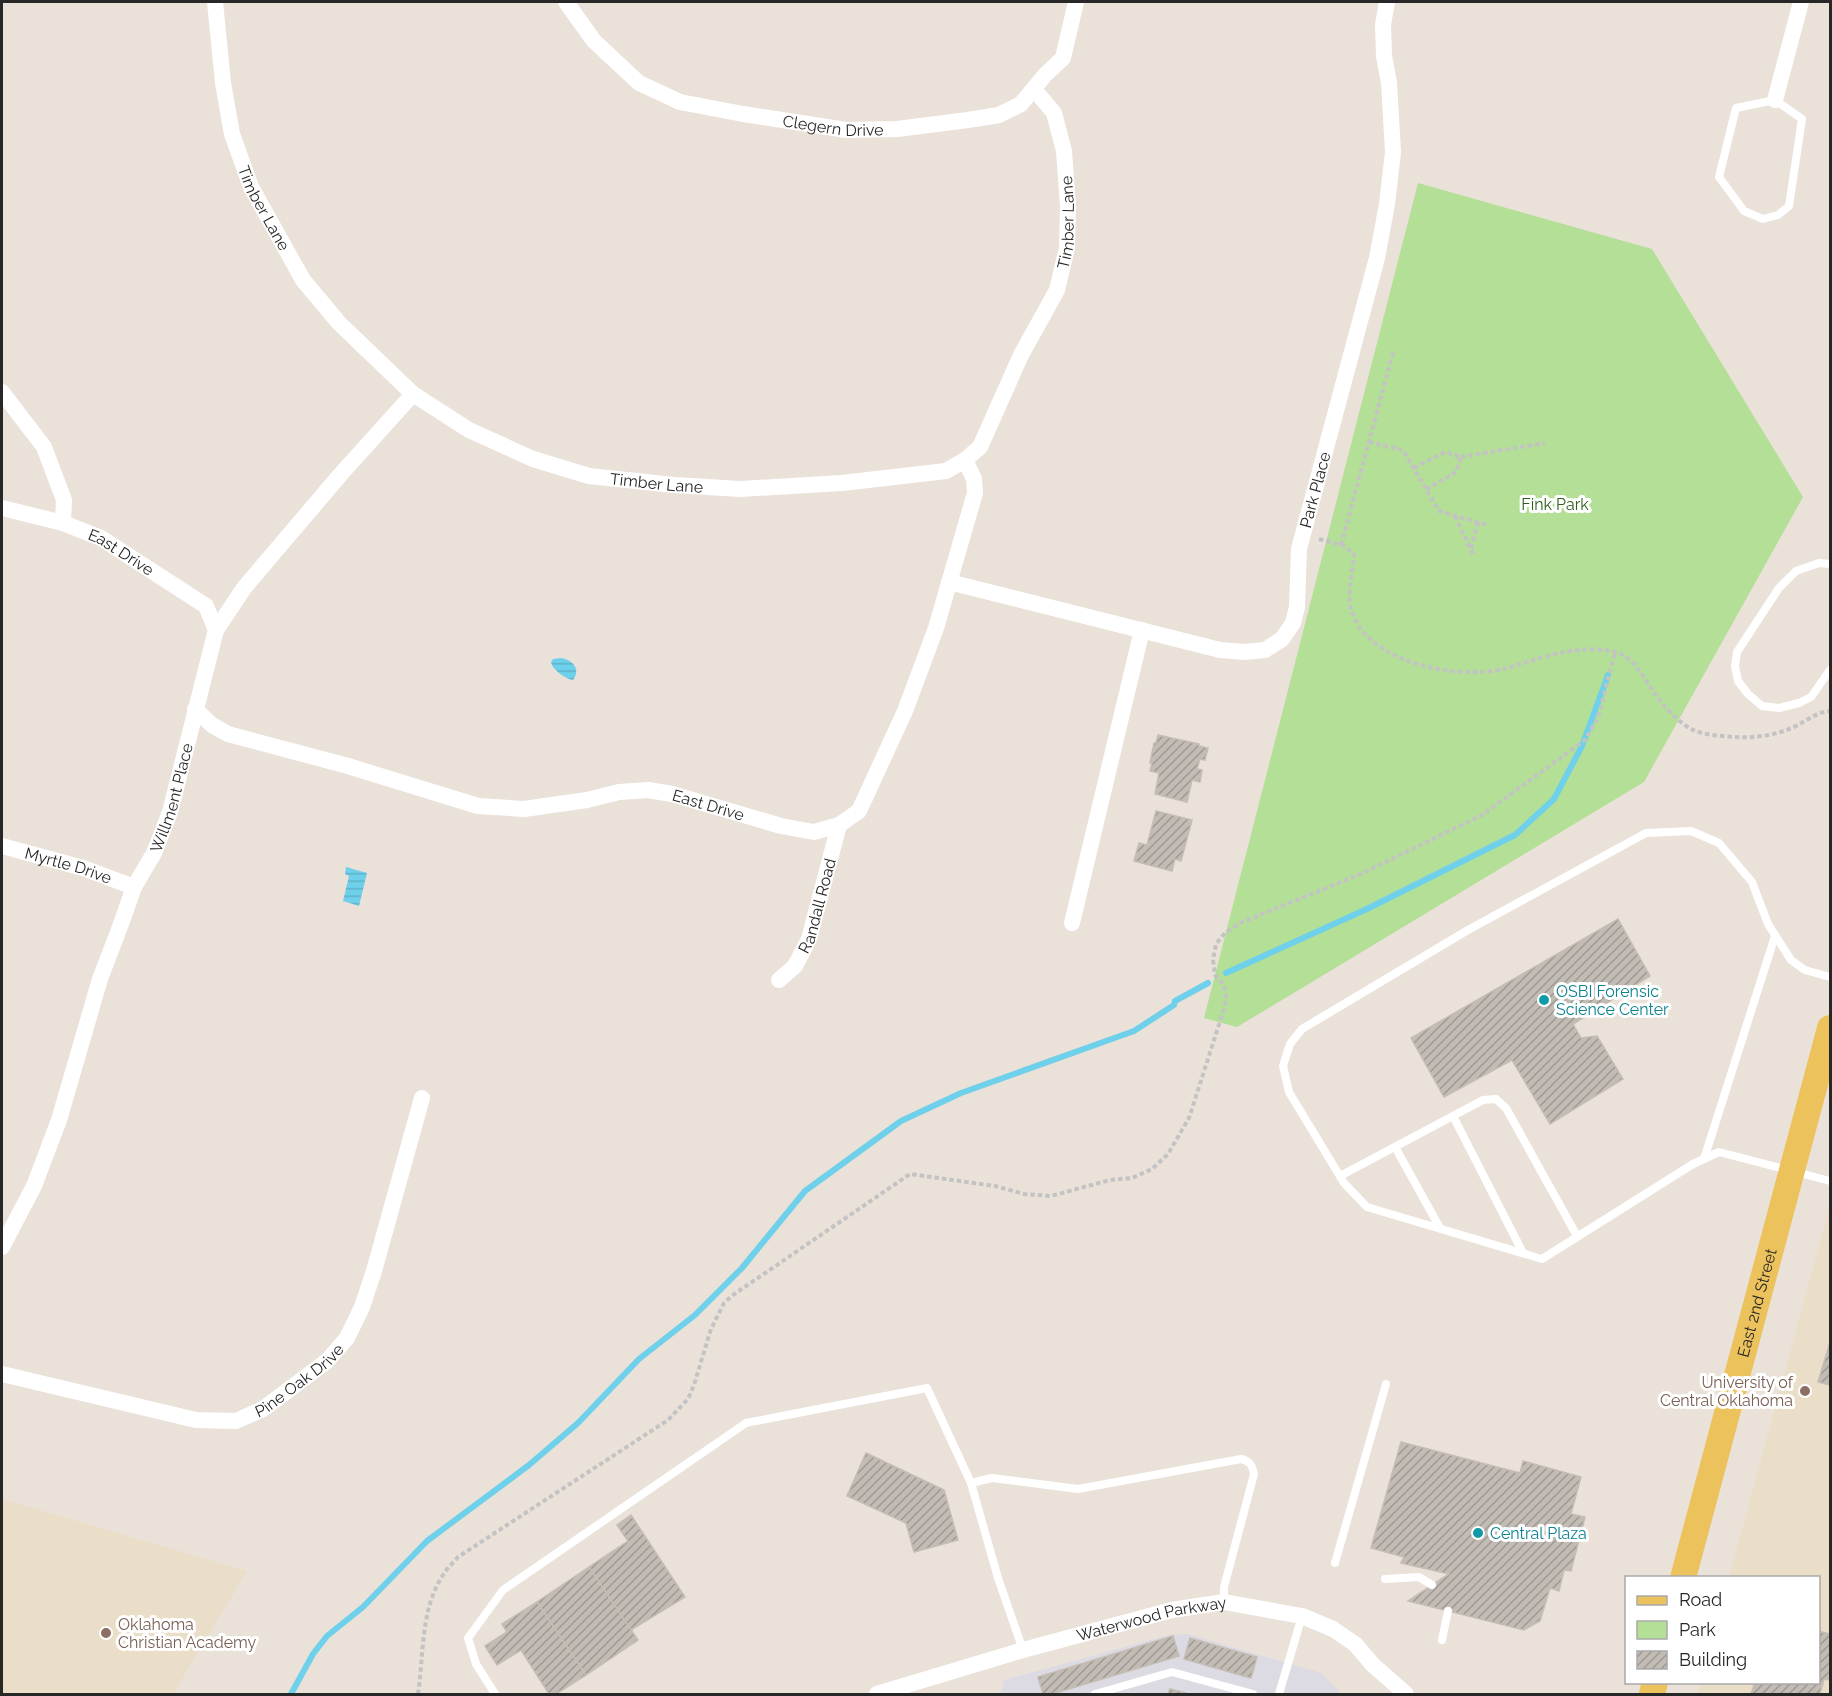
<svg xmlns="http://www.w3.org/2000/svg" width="1832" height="1696" viewBox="0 0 1832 1696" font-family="Raleway,sans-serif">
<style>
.industrial{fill:#dcdae2}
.education{fill:#ebdec8}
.park{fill:#b3df96}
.water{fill:url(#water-rules)}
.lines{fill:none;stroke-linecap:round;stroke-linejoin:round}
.stream{stroke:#6ed0ea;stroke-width:6}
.building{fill:url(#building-hatch);stroke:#c5bdb3;stroke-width:1.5}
.path{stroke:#c3c3c3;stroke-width:4;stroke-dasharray:4.5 3;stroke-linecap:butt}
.service{stroke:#fff;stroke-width:8}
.minor{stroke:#fff;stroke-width:16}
.primary{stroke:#ebc25c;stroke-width:26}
.culture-dot{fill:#0f9aa8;stroke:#fff;stroke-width:2}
.education-dot{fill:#8d6e63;stroke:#fff;stroke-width:2}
.labels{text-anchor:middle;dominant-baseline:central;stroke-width:6;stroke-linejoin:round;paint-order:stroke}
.street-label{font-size:16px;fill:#272727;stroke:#fff}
.park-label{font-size:16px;fill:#2e601b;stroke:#fff}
.culture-label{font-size:16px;fill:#0d838f;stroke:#fff;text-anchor:start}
.education-label{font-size:16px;fill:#785e54;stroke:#fff;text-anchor:end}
</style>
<defs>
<pattern id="water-rules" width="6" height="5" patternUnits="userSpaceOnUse" patternTransform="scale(1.5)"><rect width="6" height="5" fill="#6ed0ea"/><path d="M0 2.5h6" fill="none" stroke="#5fb3c9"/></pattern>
<pattern id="building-hatch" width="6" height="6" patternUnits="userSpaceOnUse" patternTransform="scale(1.5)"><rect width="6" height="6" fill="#c2bcb5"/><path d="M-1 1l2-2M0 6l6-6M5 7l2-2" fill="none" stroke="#9e9993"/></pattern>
</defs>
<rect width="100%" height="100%" fill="#eae1d9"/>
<polygon class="industrial" points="1188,1634 1321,1673 1342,1694 1001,1694 1004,1680 1169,1635"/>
<g class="education">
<polygon points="1830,1205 1830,1694 1697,1694 1700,1683 1818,1682 1818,1578 1729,1577"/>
<polygon points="2,1499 247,1571 173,1694 2,1694"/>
</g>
<polygon class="park" points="1418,183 1652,249 1803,497 1644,782 1237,1027 1204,1018"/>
<g class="water">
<path d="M561 658C573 660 581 669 573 680 565 679 552 669 551 662L553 659Z"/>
<polygon points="346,867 367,873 359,906 343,901 349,876 345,874"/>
</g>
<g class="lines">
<g class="stream">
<polyline points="1226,973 1367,909 1515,835 1554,799 1582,746 1608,675"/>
<polyline points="291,1694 313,1654 327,1636 363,1607 427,1541 529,1465 578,1423 639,1359 695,1315 742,1268 805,1191 901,1121 961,1093 1134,1031 1174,1005 1175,1001 1208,983"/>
</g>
</g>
<g class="building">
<polygon points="1158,735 1199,744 1199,746 1208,748 1205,760 1200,759 1197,769 1202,770 1200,782 1192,780 1187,802 1155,794 1159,773 1150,771 1152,763 1150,763 1154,743 1156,743"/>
<polygon points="1156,811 1192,820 1181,861 1175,859 1172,871 1134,861 1139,843 1147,845"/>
<polygon points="1618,919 1650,976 1573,1024 1581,1038 1597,1036 1623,1079 1550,1124 1512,1060 1444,1097 1411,1038"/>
<polygon points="1830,1342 1830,1385 1818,1382"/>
<polygon points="1401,1442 1520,1473 1523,1461 1581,1477 1571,1514 1585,1517 1571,1571 1564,1570 1559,1591 1550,1588 1540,1621 1524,1630 1408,1601 1449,1574 1401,1563 1404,1557 1371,1548"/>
<polygon points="866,1453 944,1490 958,1540 914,1552 906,1523 847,1496"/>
<polygon points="631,1515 685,1597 631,1630 589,1567 628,1541 617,1525"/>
<polygon points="589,1567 638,1640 586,1675 537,1602"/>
<polygon points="537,1602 586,1675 556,1694 549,1694 521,1650 497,1665 485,1646 507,1632 502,1624"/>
<polygon points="1818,1631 1830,1634 1830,1680 1824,1679 1820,1694 1751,1694 1755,1682 1818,1682"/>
<polygon points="1173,1636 1179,1656 1052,1694 1043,1694 1038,1677"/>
<polygon points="1190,1638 1257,1657 1251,1678 1184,1659"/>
<polygon points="1170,1689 1189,1694 1168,1694"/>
</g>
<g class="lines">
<g class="path">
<polyline points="1369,442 1403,450 1439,511 1487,525"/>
<polyline points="1461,457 1545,443"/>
<polyline points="1414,468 1445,452 1461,457 1456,472 1427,489"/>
<polyline points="1455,516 1473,554"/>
<path d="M1319 539 1344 546 1354 554C1353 570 1348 588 1350 604 1360 659 1444 677 1491 671 1504 670 1517 665 1530 661 1555 653 1584 646 1611 651 1634 655 1643 677 1655 694 1662 704 1679 723 1691 729 1703 735 1721 736 1735 737 1753 738 1772 736 1789 729 1803 724 1815 712 1830 711"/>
<polyline points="1341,545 1394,349"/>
<polyline points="1471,548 1478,522"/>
<path d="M418 1694C424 1655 420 1610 443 1575 447 1568 453 1563 458 1557L668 1420 688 1399 694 1385 711 1329 724 1303 733 1295 910 1174 995 1186 1024 1194 1051 1196 1110 1180 1132 1178 1152 1169 1168 1154 1189 1118 1224 1009 1226 998 1224 985 1215 975 1213 960 1216 944 1225 933 1240 923 1363 873 1482 815 1585 740 1598 718 1615 652"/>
</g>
<g class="service">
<polygon points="1775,100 1802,119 1789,206 1778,215 1763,219 1744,211 1719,177 1736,108"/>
<polyline points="1830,564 1819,563 1796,571 1779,588 1737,652 1735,666 1738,681 1748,694 1762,706 1779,708 1799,703 1811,697 1830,670"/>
<polyline points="1830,977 1805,970 1791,960 1768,924 1752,882 1719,843 1691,831 1646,833 1468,930 1302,1029 1290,1044 1283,1066 1289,1092 1344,1183 1367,1207 1542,1259 1693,1164 1719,1152 1830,1181"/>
<polyline points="1453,1116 1523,1253"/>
<polyline points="1395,1147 1440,1228"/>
<polyline points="1704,1159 1775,936"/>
<polyline points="1340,1176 1483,1100 1496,1099 1506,1108 1577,1236"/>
<path d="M971 1483 992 1478 1078 1489 1241 1459C1250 1461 1252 1465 1254 1474L1224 1587V1602"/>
<polyline points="1335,1563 1386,1384"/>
<polyline points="1385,1579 1419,1577 1432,1585"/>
<polyline points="1442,1640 1448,1611"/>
<polyline points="495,1694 476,1664 468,1638 503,1590 746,1423 927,1388 971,1483 998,1578 1023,1650"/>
<polyline points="1095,1694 1172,1672 1253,1694"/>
<polyline points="1279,1694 1302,1616"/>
</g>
<g class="minor">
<path id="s1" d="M215 2 223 83 232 134 251 187 303 280 339 323 413 394 469 430 533 459 589 476 674 485 740 489 842 483 946 471 965 460 980 447 1021 355 1057 290 1067 248 1068 206 1064 151 1054 113 1034 89"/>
<path id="s2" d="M566 2 594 41 639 83 680 102 743 114 846 130 897 129 968 120 999 115 1021 104 1045 75 1063 58 1076 2"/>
<polyline points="1775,100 1801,2"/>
<polyline points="2,392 44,447 64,500 63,523"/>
<path id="s3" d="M2 508 63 523 101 538 206 606 216 630"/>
<path id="s4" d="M949 582 1220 650 1245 652 1265 650 1282 639 1293 623 1297 607 1299 549 1377 258 1387 204 1393 152 1389 83 1384 56 1383 25 1387 2"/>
<path id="s5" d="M195 709 212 725 228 734 348 766 478 806 524 809 587 800 619 792 648 790 672 794 781 826 814 832 839 825 859 811 905 711 936 628 975 493 974 479 965 460"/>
<path id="s6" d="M2 846 83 868 134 887"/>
<polyline points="1072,923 1142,630"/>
<path id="s7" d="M779 980 795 966 809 939 839 825"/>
<path id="s8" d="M2 1247 34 1186 59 1120 100 979 121 924 134 887 154 853 170 812 216 630 244 588 340 475 413 394"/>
<path id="s9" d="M2 1374 196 1420 236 1421 263 1409 327 1361 347 1338 362 1307 374 1271 422 1098"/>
<path id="s10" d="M877 1694 1023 1650 1172 1610 1224 1602 1302 1616 1333 1629 1355 1644 1373 1665 1406 1694"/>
</g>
<g class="primary">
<path id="s11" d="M1683 1578 1830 1028"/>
<polyline points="1652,1694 1655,1682"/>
</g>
</g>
<g class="culture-dot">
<circle cx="1544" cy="1000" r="6"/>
<circle cx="1478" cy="1533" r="6"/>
</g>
<g class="education-dot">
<circle cx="1805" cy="1391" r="6"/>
<circle cx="106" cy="1633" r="6"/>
</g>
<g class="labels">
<g class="street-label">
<text stroke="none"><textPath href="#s2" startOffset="310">Clegern Drive</textPath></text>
<text stroke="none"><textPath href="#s1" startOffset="214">Timber Lane</textPath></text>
<text stroke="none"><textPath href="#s1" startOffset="1294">Timber Lane</textPath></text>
<text stroke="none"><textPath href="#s1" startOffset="718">Timber Lane</textPath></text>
<text stroke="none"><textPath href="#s4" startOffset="500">Park Place</textPath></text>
<text stroke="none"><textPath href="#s3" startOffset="128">East Drive</textPath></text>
<text stroke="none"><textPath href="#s8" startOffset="482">Willment Place</textPath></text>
<text stroke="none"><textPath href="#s5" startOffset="536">East Drive</textPath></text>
<text stroke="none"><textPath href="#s6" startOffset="69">Myrtle Drive</textPath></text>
<text stroke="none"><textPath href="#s7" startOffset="86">Randall Road</textPath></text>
<text stroke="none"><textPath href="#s11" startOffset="285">East 2nd Street</textPath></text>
<text stroke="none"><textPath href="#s9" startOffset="315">Pine Oak Drive</textPath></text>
<text stroke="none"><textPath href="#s10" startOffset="285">Waterwood Parkway</textPath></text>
</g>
<g class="park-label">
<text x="1555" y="504">Fink Park</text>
</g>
<g class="culture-label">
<text x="1556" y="991">OSBI Forensic<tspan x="1556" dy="18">Science Center</tspan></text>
<text x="1490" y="1533">Central Plaza</text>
</g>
<g class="education-label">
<text x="1793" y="1382">University of<tspan x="1793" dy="18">Central Oklahoma</tspan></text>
<text x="118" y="1624" text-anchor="start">Oklahoma<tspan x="118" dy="18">Christian Academy</tspan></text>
</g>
</g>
<rect width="1832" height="1696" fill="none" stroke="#272727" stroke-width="6"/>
<rect x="1625" y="1576" width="195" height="108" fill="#ffffff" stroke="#a9a9a9" stroke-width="1.5"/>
<rect x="1637" y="1596" width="30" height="9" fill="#ebc25c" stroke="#a9a9a9" stroke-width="1.5"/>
<text x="1679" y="1606" font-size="18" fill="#272727">Road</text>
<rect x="1637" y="1621" width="30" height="18" fill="#b3df96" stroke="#a9a9a9" stroke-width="1.5"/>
<text x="1679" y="1636" font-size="18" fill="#272727">Park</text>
<rect x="1637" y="1651" width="30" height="18" fill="url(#building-hatch)" stroke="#a9a9a9" stroke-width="1.5"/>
<text x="1679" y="1666" font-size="18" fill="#272727">Building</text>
</svg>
